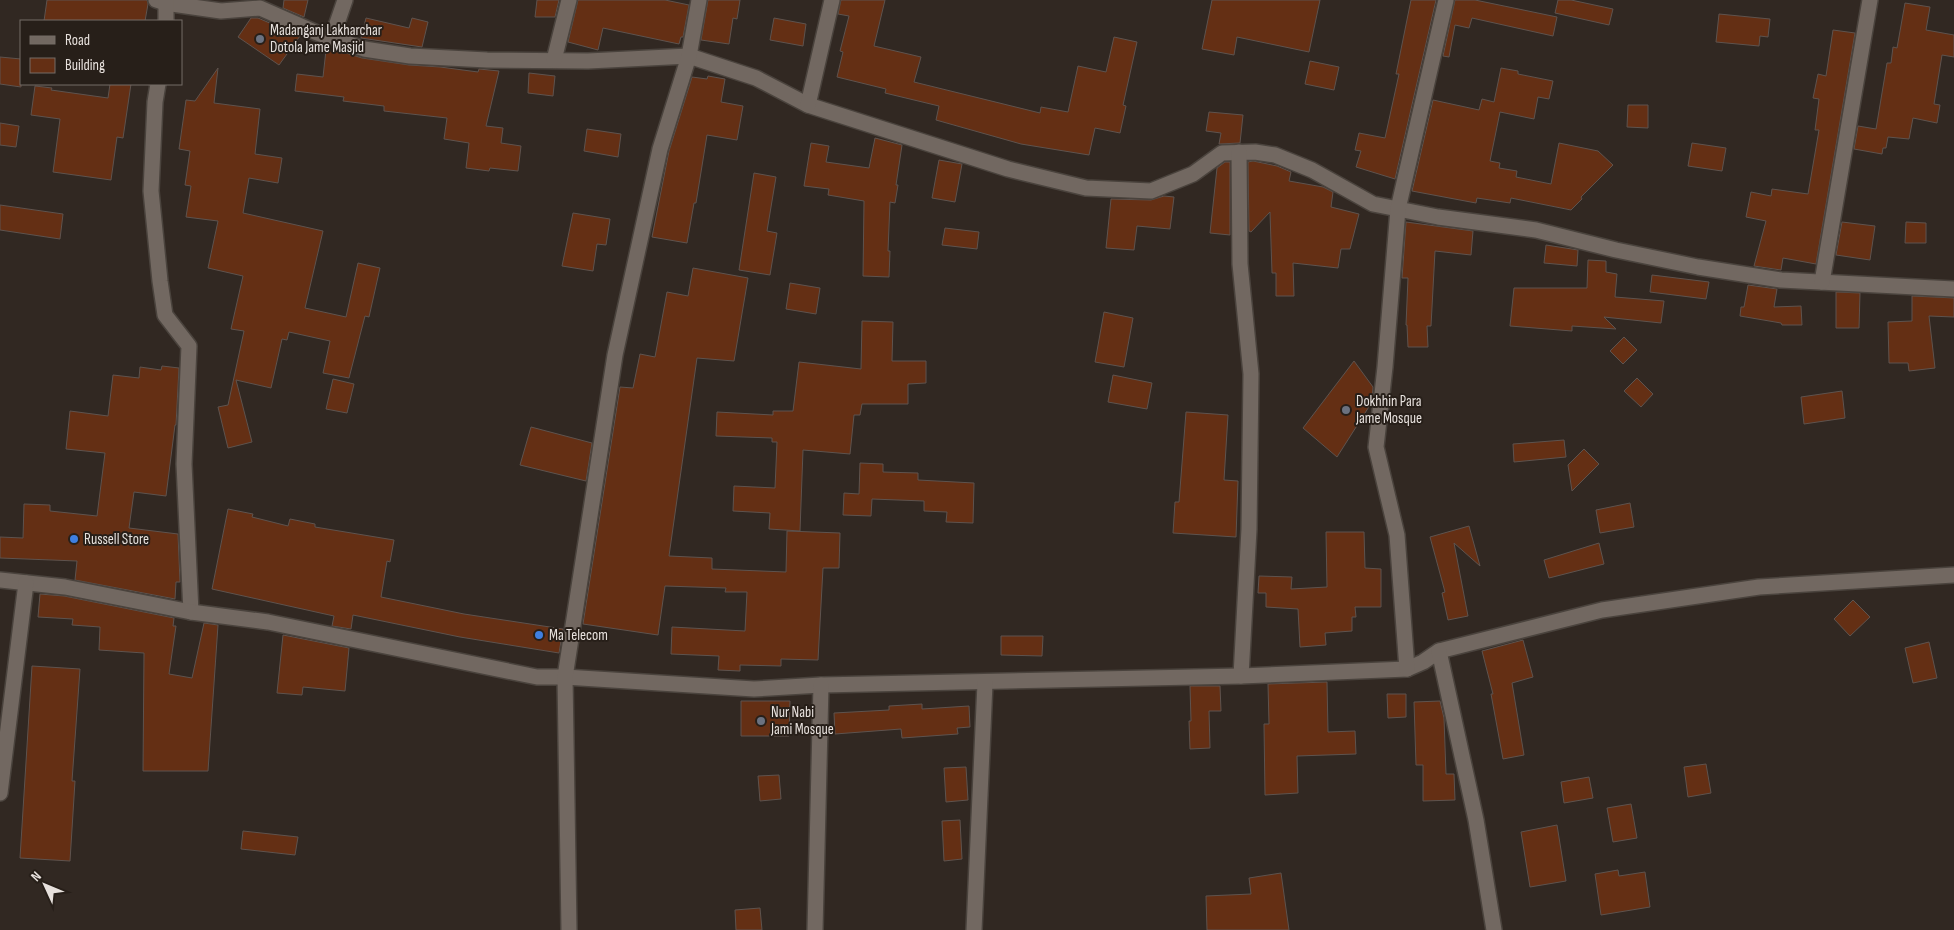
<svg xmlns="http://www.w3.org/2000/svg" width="1954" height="930" viewBox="0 0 1954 930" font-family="'Sofia Sans Condensed',sans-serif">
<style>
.building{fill:#642f14;stroke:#5e534e}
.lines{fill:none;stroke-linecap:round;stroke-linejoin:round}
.minor-casing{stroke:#4a433d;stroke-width:18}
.minor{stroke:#726861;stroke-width:15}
.worship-dot{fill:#6b7280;stroke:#271f19;stroke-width:2}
.shop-dot{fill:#3f7fe0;stroke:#271f19;stroke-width:2}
.labels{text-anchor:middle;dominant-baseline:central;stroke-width:4;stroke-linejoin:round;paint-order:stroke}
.poi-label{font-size:15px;fill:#e7e1dd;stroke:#271f19;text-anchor:start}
</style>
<rect width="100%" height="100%" fill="#312822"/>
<g class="building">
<polygon points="47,0 147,0 148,4 145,21 44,21"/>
<polygon points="284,0 308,0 304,17 283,8"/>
<polygon points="537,0 559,0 555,17 535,17"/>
<polygon points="578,0 665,0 689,5 683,37 681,37 679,44 603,28 598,50 568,42"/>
<polygon points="708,0 740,0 737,19 733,18 729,44 701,40"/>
<polygon points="841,0 885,0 874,46 921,57 914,82 1040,113 1041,107 1068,112 1078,66 1106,72 1114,37 1137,42 1123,105 1126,106 1120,133 1095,128 1089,155 1021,144 936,120 939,106 885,93 886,89 837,77 843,52 840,51 849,16 838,14"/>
<polygon points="1212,0 1320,0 1309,52 1237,37 1234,55 1202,49"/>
<polygon points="1411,0 1436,0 1395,179 1356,167 1361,151 1355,150 1359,133 1385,138 1399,74 1396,74"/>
<polygon points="1455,0 1475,0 1557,17 1553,36 1472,18 1469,28 1455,25 1449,57 1443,56"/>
<polygon points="1558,0 1571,0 1613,9 1609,25 1555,13"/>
<polygon points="1905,3 1930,7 1926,30 1954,35 1954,57 1942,55 1934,104 1940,105 1937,123 1913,118 1909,139 1888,137 1886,148 1883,148 1882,154 1854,149 1858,126 1876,129 1887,63 1891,63 1893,47 1897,48"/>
<polygon points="1719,14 1770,19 1768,37 1760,36 1759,46 1716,42"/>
<polygon points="251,18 258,18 300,36 279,65 238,37"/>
<polygon points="366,18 409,28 412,18 428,22 422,47 361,38"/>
<polygon points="774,18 806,24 803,46 770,40"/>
<polygon points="1833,30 1855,33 1816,264 1783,258 1781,270 1754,266 1766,221 1746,217 1751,192 1771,196 1772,189 1808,194 1819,130 1815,130 1819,99 1813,98 1818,74 1826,76"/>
<polygon points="326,50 346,53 362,58 409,65 440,67 478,72 479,69 499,71 486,126 503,128 501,143 521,146 518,171 490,168 489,171 466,168 469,143 444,139 447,118 384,111 384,106 343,101 344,97 295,91 297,74 323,77"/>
<polygon points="0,57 21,59 21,87 0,84"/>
<polygon points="1310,61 1339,67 1334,90 1305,84"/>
<polygon points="218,68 214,103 260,109 255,154 282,158 278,183 249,178 243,213 323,231 305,308 346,317 358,263 380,268 369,317 365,316 349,378 323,373 330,341 289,332 287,340 282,339 271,388 236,380 252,442 228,448 218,407 228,405 244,331 231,329 243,276 208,268 218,221 186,217 191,186 185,185 190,151 179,149 186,100 195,101"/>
<polygon points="1501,68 1518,71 1518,74 1553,81 1549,99 1538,97 1534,119 1500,112 1490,161 1500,163 1499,168 1517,171 1516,177 1551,184 1559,143 1598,151 1613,165 1581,197 1582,199 1571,210 1511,198 1510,203 1477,198 1476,203 1412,191 1433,100 1479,110 1482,99 1494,102"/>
<polygon points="529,73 555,76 553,96 528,93"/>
<polygon points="708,76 725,79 721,102 743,106 737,140 707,135 696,203 694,203 687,243 652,237 669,151 692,77 707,79"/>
<polygon points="110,84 131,84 123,138 117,137 111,180 53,172 60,119 31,115 35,86 52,88 51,90 108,98"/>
<polygon points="1628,105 1648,105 1648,128 1627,127"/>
<polygon points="1209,112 1243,115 1240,143 1219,144 1221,133 1206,131"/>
<polygon points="0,123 19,126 16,147 0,145"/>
<polygon points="587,129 621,134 618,157 584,151"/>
<polygon points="875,138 902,145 896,185 898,185 895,203 890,202 888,251 890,251 889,277 863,276 864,201 828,195 829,189 804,186 811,143 829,146 826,162 869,168"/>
<polygon points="1692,143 1726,148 1722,171 1688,166"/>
<polygon points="939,160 962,164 955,202 932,198"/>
<polygon points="1253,161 1277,166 1291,172 1289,181 1323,187 1333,192 1331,207 1359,214 1350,249 1341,249 1338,268 1293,263 1294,296 1276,296 1276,273 1272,273 1270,212 1251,232 1249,231 1248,162"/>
<polygon points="1225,162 1230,162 1230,235 1210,233 1217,168"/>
<polygon points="754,173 776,177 767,231 777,233 770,275 739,270"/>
<polygon points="1164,196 1174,197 1170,229 1137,226 1134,250 1106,248 1111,199 1151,200"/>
<polygon points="0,205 63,214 60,239 0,230"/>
<polygon points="573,213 610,219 606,245 597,244 593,271 562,266"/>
<polygon points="1406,222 1473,231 1471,255 1435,251 1431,326 1427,326 1428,347 1408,347 1407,325 1406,325 1408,278 1402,278"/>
<polygon points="1842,222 1875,226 1870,260 1836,255"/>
<polygon points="1906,222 1926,223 1926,243 1905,243"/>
<polygon points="945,228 979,232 977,249 942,245"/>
<polygon points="1546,245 1578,250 1577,266 1544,263"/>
<polygon points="1588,260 1606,261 1606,272 1617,274 1615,297 1664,301 1661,323 1604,317 1616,329 1572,326 1572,331 1510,326 1514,288 1587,288"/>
<polygon points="693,268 748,278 734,361 697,358 669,556 712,558 712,569 786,572 787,531 840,533 839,568 823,568 818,660 781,659 781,666 740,665 740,671 718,670 719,656 671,654 672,627 745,631 747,592 725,592 726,588 665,586 658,635 583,624 620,387 633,388 640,354 655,357 667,292 688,296"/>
<polygon points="1652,275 1709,282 1706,299 1650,292"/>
<polygon points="790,283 820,288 816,314 786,309"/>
<polygon points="1748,285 1777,289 1774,307 1801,306 1802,325 1782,325 1781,323 1740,316 1741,307 1744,307"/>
<polygon points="1836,292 1860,293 1859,328 1836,328"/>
<polygon points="1912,296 1954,298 1954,317 1929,316 1935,368 1909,371 1908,363 1889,363 1888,322 1912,321"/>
<polygon points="1104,312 1133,318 1124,367 1095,362"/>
<polygon points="862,321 893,322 892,361 926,361 926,383 908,384 908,404 862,404 860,415 854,415 850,454 803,450 800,531 769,529 770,513 733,511 734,486 775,488 777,442 772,442 772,438 716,436 717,412 773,415 773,411 793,411 799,362 861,369"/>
<polygon points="1624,337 1637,350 1623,364 1610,351"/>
<polygon points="1354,361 1373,387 1372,402 1337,457 1303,428"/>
<polygon points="162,366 179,368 176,425 175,425 166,496 134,492 129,528 178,534 180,582 176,582 175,599 75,580 77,561 0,558 0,537 23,538 24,504 50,505 50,511 97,516 105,453 66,449 70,411 108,416 113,375 139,378 140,367 161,370"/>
<polygon points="1113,375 1152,383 1147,409 1108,402"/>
<polygon points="1637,378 1653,394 1641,407 1624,391"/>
<polygon points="333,379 354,384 347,413 326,409"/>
<polygon points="1842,391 1845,418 1804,424 1801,397"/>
<polygon points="1186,412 1228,415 1224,480 1238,481 1236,537 1173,533 1175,502 1179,502"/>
<polygon points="531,427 592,443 586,481 520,465"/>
<polygon points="1564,440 1566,457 1514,462 1513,444"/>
<polygon points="1584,449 1599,464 1572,491 1568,465"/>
<polygon points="860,463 883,464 883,472 918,473 918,480 974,483 973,523 946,522 947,512 924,511 924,501 872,499 871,516 843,515 844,493 859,494"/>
<polygon points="1630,503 1634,527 1600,533 1596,510"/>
<polygon points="228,509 253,514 252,517 288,526 290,519 315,524 315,527 394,540 390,562 387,561 381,597 464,614 563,629 559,653 460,637 353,615 351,629 332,626 334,616 212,589"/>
<polygon points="1469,526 1480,566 1454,543 1468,616 1448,620 1442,593 1445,592 1430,537"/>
<polygon points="1326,532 1364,532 1365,568 1381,569 1381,607 1355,607 1356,617 1352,617 1352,631 1325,633 1326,645 1300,647 1298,609 1266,607 1266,593 1258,593 1259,576 1292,577 1291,589 1327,587"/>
<polygon points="1599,543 1604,564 1549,578 1544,560"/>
<polygon points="40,594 64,596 174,618 173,626 176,626 169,674 192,678 204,623 218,625 208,771 143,771 144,653 99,650 100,627 72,625 73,619 38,617"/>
<polygon points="1853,600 1870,617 1850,636 1834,619"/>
<polygon points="283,635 349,648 345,691 303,687 302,695 277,693"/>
<polygon points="1001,636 1043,636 1042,656 1001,655"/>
<polygon points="1523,640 1533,677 1512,683 1524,755 1503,759 1491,694 1493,694 1482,651"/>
<polygon points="1929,642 1937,678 1913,683 1905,648"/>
<polygon points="32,666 80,669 72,781 75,781 70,861 20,858"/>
<polygon points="1327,682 1328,732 1355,731 1356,754 1297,756 1298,793 1265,795 1264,724 1269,724 1268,684"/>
<polygon points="1190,686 1220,686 1221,711 1209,711 1210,748 1190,749 1189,721 1191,721"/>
<polygon points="1387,694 1406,694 1406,717 1388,718"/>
<polygon points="741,701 790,701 789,736 741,736"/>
<polygon points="1440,701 1444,718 1446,774 1454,774 1455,800 1423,801 1423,765 1416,765 1414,702"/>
<polygon points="922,704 922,709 969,706 970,727 957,728 958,734 902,738 901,729 835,734 834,713 889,710 889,706"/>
<polygon points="1706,764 1711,793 1688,797 1684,767"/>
<polygon points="966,767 968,800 946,802 944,768"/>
<polygon points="779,775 781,799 760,801 758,776"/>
<polygon points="1589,777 1593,798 1564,803 1561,782"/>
<polygon points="1631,804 1637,838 1613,842 1607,808"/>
<polygon points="960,820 962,859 944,861 942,821"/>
<polygon points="1557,825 1566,881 1530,887 1521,832"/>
<polygon points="243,831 298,837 295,855 241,849"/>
<polygon points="1618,870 1619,876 1645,872 1650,907 1601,915 1595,874"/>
<polygon points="1281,873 1289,930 1207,930 1206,896 1251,894 1249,878"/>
<polygon points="760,908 762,930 736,930 735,910"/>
</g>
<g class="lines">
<g class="minor-casing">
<g id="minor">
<polyline points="156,0 165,3 221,11 260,8 317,33 364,49 410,56 487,60 588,61 689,56 756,78 808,105 1008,169 1086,188 1151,191 1193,174 1222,153 1255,152 1275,155 1312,170 1373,204 1438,217 1536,230 1616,250 1698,267 1781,280 1954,289"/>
<polyline points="166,0 166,21"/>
<polyline points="332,38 345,0"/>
<polyline points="554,60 569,0"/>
<polyline points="158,84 155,102 151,191 160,281 165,315 189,346 184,464 191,612"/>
<polyline points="808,105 832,0"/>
<polyline points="1239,152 1240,264 1251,374 1249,529 1241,676"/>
<polyline points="1822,282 1870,0"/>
<polyline points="0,580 65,587 191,612 268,622 537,677 565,677 754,689 821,685 1241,676 1407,669 1423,662 1439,651 1602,610 1759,587 1954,575"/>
<polyline points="1439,651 1476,820 1494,930"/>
<polyline points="1407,669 1397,535 1376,447 1385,367 1398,209 1446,0"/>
<polyline points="0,793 26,583"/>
<polyline points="569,930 565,677 615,355 660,149 689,56 699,0"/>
<polyline points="815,930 821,685"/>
<polyline points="974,930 985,683"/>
</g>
</g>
<use href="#minor" class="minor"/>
</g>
<g class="worship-dot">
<circle cx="260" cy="39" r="5"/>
<circle cx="1346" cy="410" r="5"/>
<circle cx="761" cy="721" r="5"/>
</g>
<g class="shop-dot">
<circle cx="74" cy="539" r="5"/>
<circle cx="539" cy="635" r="5"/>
</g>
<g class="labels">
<g class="poi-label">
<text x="270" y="30">Madanganj Lakharchar<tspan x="270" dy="17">Dotola Jame Masjid</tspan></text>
<text x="1356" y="401">Dokhhin Para<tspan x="1356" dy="17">Jame Mosque</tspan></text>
<text x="84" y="539">Russell Store</text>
<text x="549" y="635">Ma Telecom</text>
<text x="771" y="712">Nur Nabi<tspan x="771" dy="17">Jami Mosque</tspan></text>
</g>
</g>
<rect x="20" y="20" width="162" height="65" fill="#271f19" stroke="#746d67"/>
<rect x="30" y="36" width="25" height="8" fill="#726861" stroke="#746d67"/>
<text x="65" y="45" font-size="15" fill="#e7e1dd">Road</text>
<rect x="30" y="58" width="25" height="15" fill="#642f14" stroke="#746d67"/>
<text x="65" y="70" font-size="15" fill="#e7e1dd">Building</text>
<g transform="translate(45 885) rotate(314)" stroke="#271f19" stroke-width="4" paint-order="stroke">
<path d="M0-4L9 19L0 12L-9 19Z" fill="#e7e1dd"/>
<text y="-8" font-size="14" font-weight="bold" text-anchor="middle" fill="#e7e1dd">N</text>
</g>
</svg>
